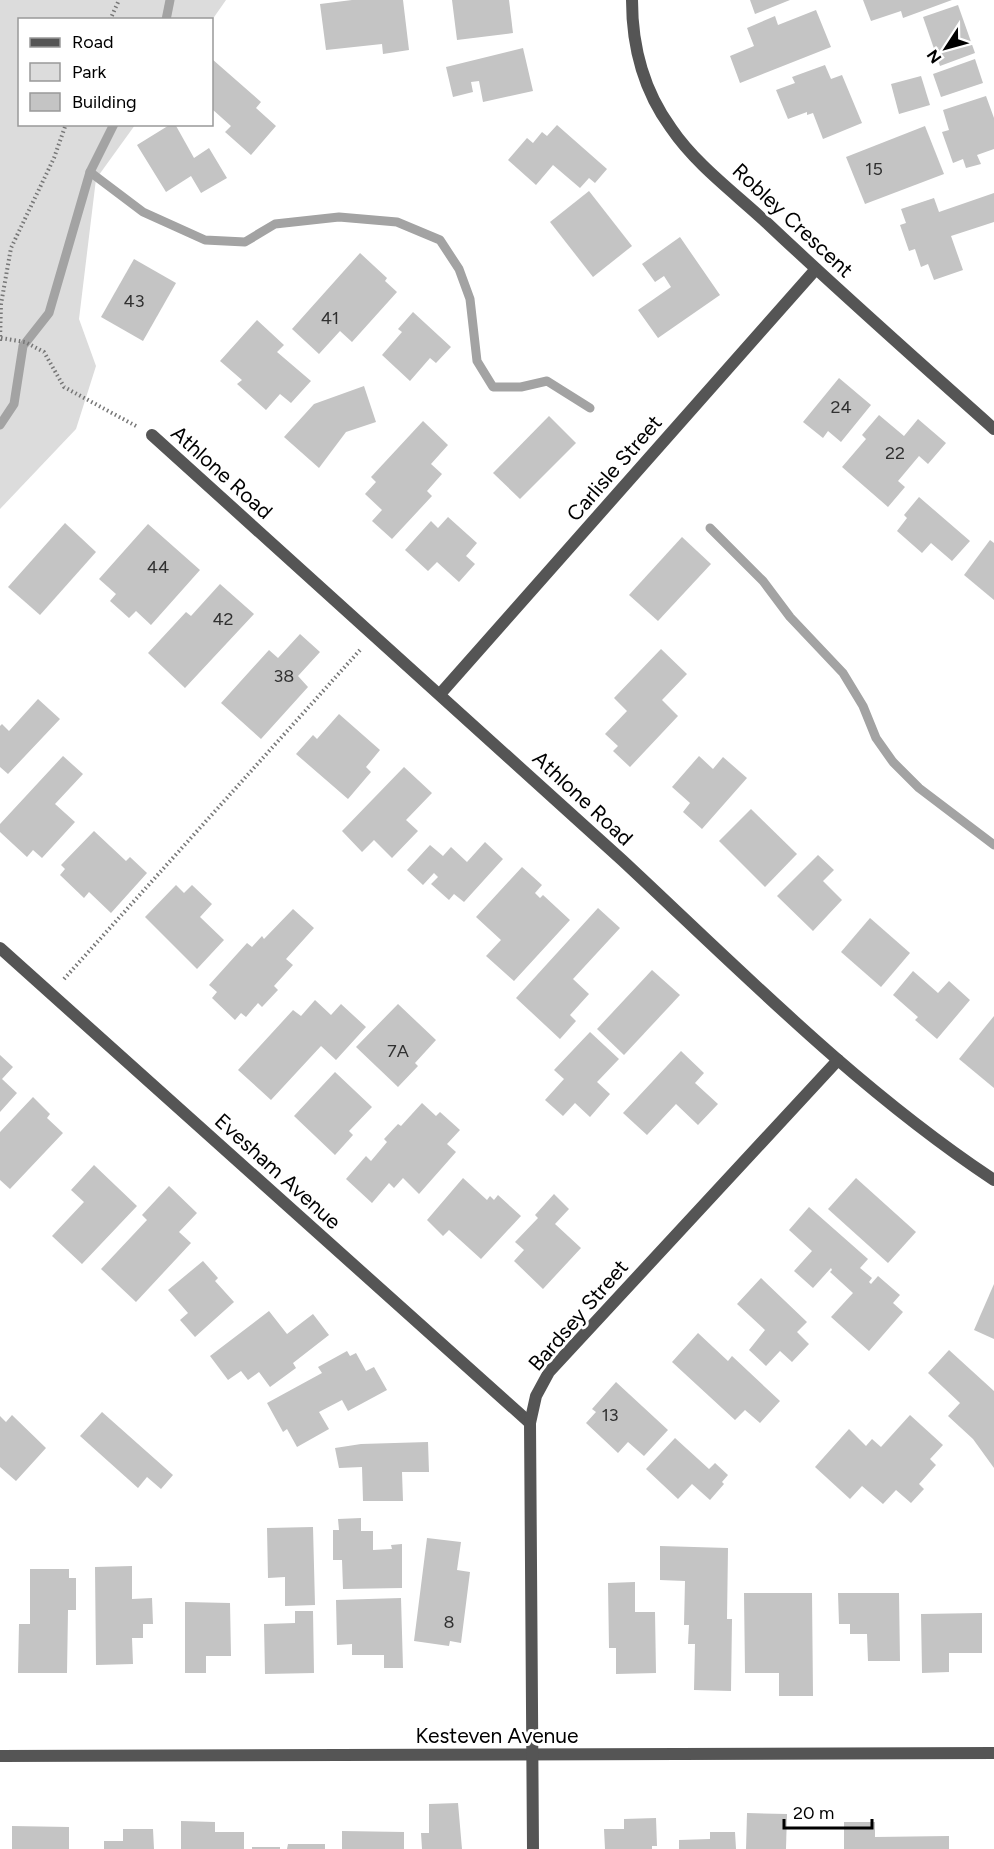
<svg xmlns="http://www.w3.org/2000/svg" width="994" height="1849" viewBox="0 0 994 1849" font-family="Figtree,sans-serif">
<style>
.green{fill:#dcdcdc}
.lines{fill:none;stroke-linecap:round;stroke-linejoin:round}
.stream{stroke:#a3a3a3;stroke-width:9}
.building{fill:#c4c4c4}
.path{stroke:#777;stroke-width:4;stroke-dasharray:1.5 3;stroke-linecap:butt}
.minor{stroke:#555;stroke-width:12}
.labels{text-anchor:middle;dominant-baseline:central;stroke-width:6;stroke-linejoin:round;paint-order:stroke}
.number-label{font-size:18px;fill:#313131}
.street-label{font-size:21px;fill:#000;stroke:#fff}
</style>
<rect width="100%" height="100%" fill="#fff"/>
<polygon class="green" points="0,0 226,0 212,20 20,20 20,124 135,125 96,179 79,319 96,366 76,429 0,509"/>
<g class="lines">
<g class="stream">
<polyline points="166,20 170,0"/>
<polyline points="90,172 143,212 205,240 245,242 275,224 339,217 397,222 440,240 459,269 470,299 477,361 493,387 521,387 547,381 590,408"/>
<polyline points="0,425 14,404 23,346 49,313 90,172 114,124"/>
<polyline points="710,528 763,581 790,617 843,673 863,706 876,738 893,762 919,788 994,845"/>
</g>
</g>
<g class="building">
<polygon points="352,0 403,0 409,50 383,54 382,44 326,50 320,4"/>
<polygon points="452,0 509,0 513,33 457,40"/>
<polygon points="750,0 790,0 755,14"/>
<polygon points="863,0 952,0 903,18 901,11 871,21"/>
<polygon points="958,5 975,53 940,66 923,17"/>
<polygon points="816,10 831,47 740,83 730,56 754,46 747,28 775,16 778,25"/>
<polygon points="523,48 533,91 483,102 479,81 471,82 473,92 453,97 446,67"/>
<polygon points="212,59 261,102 256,108 276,126 251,155 225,132 231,126 212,109"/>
<polygon points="975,59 983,83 941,97 933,74"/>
<polygon points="825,65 831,79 842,75 862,123 823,139 813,113 807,115 807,112 788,119 776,90 795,83 792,77"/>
<polygon points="921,76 930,105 899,114 891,84"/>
<polygon points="986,96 994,118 994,149 977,155 981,164 966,168 963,159 953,163 942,132 949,130 943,110"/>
<polygon points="171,124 175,124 194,158 209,148 227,178 201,193 191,176 166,192 137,145"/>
<polygon points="557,125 607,169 595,183 589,178 580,188 553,165 536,185 508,160 527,138 533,143 542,132 547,136"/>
<polygon points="925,126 944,174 865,204 846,157"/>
<polygon points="589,191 632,246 593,277 550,222"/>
<polygon points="994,193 994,222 951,236 963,270 934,280 928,264 921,267 915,249 909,251 900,225 906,223 901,209 934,198 939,212"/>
<polygon points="680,237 720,295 658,338 638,310 671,287 664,276 655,282 642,264"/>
<polygon points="360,253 387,278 385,281 397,292 352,342 340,331 319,354 292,329"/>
<polygon points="134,259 176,283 143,341 101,317"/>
<polygon points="413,312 451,347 436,363 430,358 410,381 382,355 402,332 398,329"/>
<polygon points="257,320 284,345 277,352 311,381 291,403 280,394 266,410 237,384 242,380 220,361"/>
<polygon points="839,378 871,405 841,442 828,431 823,438 803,422"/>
<polygon points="364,386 376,422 346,432 319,468 284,437 314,404"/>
<polygon points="879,415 904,436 918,419 946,443 928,464 919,456 898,481 905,487 888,507 842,467 866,439 862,435"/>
<polygon points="549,416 576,443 520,499 493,473"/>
<polygon points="423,421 448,445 431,464 442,474 427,491 432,496 392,539 372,521 382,510 365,494 376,482 371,477"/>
<polygon points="919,497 970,541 952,561 931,543 922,553 897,531 907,518 904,515"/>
<polygon points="448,517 477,543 466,556 475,564 459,582 437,562 428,571 405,550 431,521 438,528"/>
<polygon points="65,523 96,552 40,615 8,587"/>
<polygon points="148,524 200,570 151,625 136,611 129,618 110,601 116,594 99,579"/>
<polygon points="682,537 711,564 658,621 629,595"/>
<polygon points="990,540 994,543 994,600 964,575"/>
<polygon points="220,584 254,614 185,688 148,653 186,612 191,616"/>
<polygon points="300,634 320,652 298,676 308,687 261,739 221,703 269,650 278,658"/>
<polygon points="661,649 687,674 662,700 678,716 630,767 613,751 618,746 605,734 627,711 614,698"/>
<polygon points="38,699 60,719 8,774 0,767 0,726 2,724 9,731"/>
<polygon points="339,714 380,750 366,767 371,772 348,799 296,754 313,735 317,739"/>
<polygon points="63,756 83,774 55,804 75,822 42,858 33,850 27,857 0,832 0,824"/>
<polygon points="699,756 713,769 723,757 747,778 702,829 683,812 690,803 672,787"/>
<polygon points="404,767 432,793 406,820 418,831 392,858 374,840 362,852 342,831"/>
<polygon points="751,809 797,854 765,887 719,841"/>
<polygon points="94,831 126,861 130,857 147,873 111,913 89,892 84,898 60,875 65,869 61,865"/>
<polygon points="485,842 503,859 464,902 454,894 449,900 431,884 438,877 434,873 423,885 407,870 430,845 443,856 451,847 467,862"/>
<polygon points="818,855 834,870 823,881 842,900 813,931 777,896"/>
<polygon points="522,867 542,885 535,893 540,898 543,895 570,920 514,981 486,956 501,940 476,917"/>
<polygon points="176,885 184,893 192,885 212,904 200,917 224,940 197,969 145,917"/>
<polygon points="598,908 620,928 573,979 589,994 570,1015 576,1021 560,1039 516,998"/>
<polygon points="293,909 314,928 286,959 293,965 274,986 278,990 262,1007 258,1003 246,1017 241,1013 235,1020 212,998 217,992 209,985 247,943 252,947 262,936 264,939"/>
<polygon points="870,918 910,953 881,987 841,952"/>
<polygon points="652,970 680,995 624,1055 597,1029"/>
<polygon points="913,971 938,993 949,981 970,1000 937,1039 915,1020 918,1017 893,995"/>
<polygon points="315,1000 331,1015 341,1004 366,1027 336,1060 321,1046 271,1100 238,1070 293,1010 301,1016"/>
<polygon points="398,1004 436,1040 415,1063 418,1066 398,1087 356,1047"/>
<polygon points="994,1016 994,1088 959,1059"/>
<polygon points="590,1032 619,1059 597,1082 610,1094 590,1117 575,1103 563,1116 545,1100 564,1079 554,1070"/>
<polygon points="681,1051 704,1073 695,1083 718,1104 698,1125 676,1104 647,1135 623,1113"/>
<polygon points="0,1055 13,1067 2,1079 17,1093 0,1112"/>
<polygon points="335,1072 372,1107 349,1131 353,1135 335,1155 294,1116"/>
<polygon points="33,1097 50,1114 47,1118 63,1133 10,1189 0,1180 0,1132"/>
<polygon points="422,1103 436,1116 440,1112 460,1130 447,1144 456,1152 419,1194 403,1178 394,1188 389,1183 372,1203 346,1179 366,1156 371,1161 387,1142 384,1139 398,1124 401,1126"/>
<polygon points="94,1165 137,1206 82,1264 52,1236 84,1202 71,1190"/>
<polygon points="463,1178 487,1200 490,1196 494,1200 498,1195 521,1216 481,1259 449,1230 443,1236 427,1220"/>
<polygon points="856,1178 916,1232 888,1263 828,1209"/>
<polygon points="169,1186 197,1213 179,1232 191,1243 136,1302 101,1269 147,1220 142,1215"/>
<polygon points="554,1194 569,1209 555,1224 581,1248 543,1289 514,1261 524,1250 515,1242 538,1218 535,1215"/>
<polygon points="809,1207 868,1259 860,1268 872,1278 869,1282 871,1284 878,1276 900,1295 893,1303 903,1312 869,1351 831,1317 853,1293 830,1272 832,1270 831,1268 813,1288 794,1271 812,1251 789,1230"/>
<polygon points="203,1261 218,1278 215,1281 234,1302 195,1337 180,1320 188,1313 168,1290"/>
<polygon points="761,1278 807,1322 797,1332 809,1344 792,1362 780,1351 766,1366 749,1350 765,1330 737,1304"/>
<polygon points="994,1284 994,1339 974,1330"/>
<polygon points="269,1311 287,1334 313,1314 329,1335 293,1363 296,1368 270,1387 259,1372 248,1380 241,1371 228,1380 210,1356"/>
<polygon points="698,1333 728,1361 732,1356 780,1401 760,1423 745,1410 735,1420 672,1362"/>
<polygon points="949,1350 994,1391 994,1468 973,1439 948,1416 960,1403 928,1373"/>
<polygon points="347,1351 350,1356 356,1353 366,1371 374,1367 387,1390 348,1411 342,1400 319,1412 329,1429 297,1447 287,1429 283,1432 267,1403 322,1373 318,1367"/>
<polygon points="616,1382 668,1430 644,1456 628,1442 618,1453 586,1423 596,1412 592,1409"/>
<polygon points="102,1412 173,1475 161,1489 147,1477 138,1488 80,1436"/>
<polygon points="12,1415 46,1448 16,1481 0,1467 0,1416 6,1422"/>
<polygon points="910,1415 943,1445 930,1459 936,1465 919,1484 924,1489 911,1503 896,1490 883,1504 862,1486 850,1499 815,1467 849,1429 866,1446 872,1439 881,1447"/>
<polygon points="675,1438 709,1469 715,1463 728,1475 722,1482 724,1484 710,1500 692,1484 678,1499 646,1469"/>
<polygon points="428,1442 429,1472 402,1472 403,1501 363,1501 362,1467 339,1468 335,1448 361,1444"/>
<polygon points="361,1518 361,1531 373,1531 373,1550 392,1549 391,1545 402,1544 402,1588 343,1589 342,1560 333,1560 333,1530 339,1530 338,1519"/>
<polygon points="313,1527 315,1605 285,1606 285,1577 268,1578 267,1528"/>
<polygon points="427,1538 461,1542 457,1570 470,1572 461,1643 450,1641 449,1646 414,1641"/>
<polygon points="660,1546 728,1548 727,1619 732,1619 731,1691 694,1690 695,1644 688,1644 689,1625 684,1625 685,1581 660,1580"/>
<polygon points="132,1566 132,1599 152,1598 153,1624 143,1624 143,1638 132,1638 133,1664 96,1665 95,1567"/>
<polygon points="30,1569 69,1569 69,1578 76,1578 76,1610 68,1610 67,1673 18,1673 19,1624 30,1624"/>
<polygon points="635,1582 635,1612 655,1612 656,1673 616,1674 616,1648 609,1648 608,1583"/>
<polygon points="744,1593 812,1593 813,1696 779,1696 779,1673 745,1673"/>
<polygon points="838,1593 899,1593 900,1661 868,1661 867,1634 850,1634 850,1624 839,1624"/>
<polygon points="401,1598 403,1668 384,1668 384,1655 352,1655 352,1644 337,1645 336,1600"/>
<polygon points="185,1602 230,1603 231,1656 206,1656 206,1673 185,1673"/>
<polygon points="295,1611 313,1611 314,1673 265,1674 264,1624 295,1623"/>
<polygon points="982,1613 982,1653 949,1653 949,1672 922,1673 921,1614"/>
<polygon points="458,1803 462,1849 422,1849 421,1833 429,1833 429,1804"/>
<polygon points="747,1813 787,1814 786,1849 746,1849"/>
<polygon points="656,1818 657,1846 652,1846 652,1849 605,1849 604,1829 624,1829 624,1819"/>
<polygon points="181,1821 215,1822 215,1832 244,1832 244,1849 181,1849"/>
<polygon points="844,1822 875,1822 875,1837 949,1836 949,1849 844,1849"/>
<polygon points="12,1826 69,1827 69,1849 12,1849"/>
<polygon points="123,1829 153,1829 154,1849 104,1849 104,1841 123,1841"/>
<polygon points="342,1831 404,1832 404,1849 342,1849"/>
<polygon points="710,1832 735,1832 736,1849 679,1849 679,1840 710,1839"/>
<polygon points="288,1844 325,1844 325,1849 287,1849"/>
<rect x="252" y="1847" width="28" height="2"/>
</g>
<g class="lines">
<g class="path">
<polyline points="110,20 119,0"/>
<polyline points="1,338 25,342 44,352 64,387 136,426"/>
<polyline points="0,341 1,304 11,248 54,158 66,124"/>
<polyline points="64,979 360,650"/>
</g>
<g class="minor">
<path d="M632 0C632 46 644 91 671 128 696 165 736 194 768 224 842 294 918 361 994 429"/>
<path d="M152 435C309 576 466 717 622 860 741 971 858 1090 994 1180"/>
<polyline points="441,693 816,269"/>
<polyline points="0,948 530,1423"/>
<polyline points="0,1756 994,1753"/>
<polyline points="533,1849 530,1423 536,1396 549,1372 838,1060"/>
</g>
</g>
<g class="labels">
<g class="number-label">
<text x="874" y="169">15</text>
<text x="134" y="301">43</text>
<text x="330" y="318">41</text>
<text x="841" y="407">24</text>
<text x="895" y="453">22</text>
<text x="158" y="567">44</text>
<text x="223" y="619">42</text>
<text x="284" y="676">38</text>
<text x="398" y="1051">7A</text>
<text x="610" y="1415">13</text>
<text x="449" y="1622">8</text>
</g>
<g class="street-label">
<text transform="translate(793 220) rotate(43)">Robley Crescent</text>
<text transform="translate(614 468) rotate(-49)">Carlisle Street</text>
<text transform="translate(222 472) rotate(42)">Athlone Road</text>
<text transform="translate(583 798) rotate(43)">Athlone Road</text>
<text transform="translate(278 1171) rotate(42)">Evesham Avenue</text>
<text transform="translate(578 1315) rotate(-49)">Bardsey Street</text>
<text x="497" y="1735">Kesteven Avenue</text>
</g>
</g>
<rect x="18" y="18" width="195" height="108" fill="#ffffff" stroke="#999999" stroke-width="1.5"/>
<rect x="30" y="38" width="30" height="9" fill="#555555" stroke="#999999" stroke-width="1.5"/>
<text x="72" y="48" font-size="18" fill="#000000">Road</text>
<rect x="30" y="63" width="30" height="18" fill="#dcdcdc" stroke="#999999" stroke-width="1.5"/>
<text x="72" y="78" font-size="18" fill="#000000">Park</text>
<rect x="30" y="93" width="30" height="18" fill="#c4c4c4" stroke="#999999" stroke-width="1.5"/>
<text x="72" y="108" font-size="18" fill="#000000">Building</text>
<g transform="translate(946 48) rotate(234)" stroke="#ffffff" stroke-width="4.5" paint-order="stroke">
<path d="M0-4.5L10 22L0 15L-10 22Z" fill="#000000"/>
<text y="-9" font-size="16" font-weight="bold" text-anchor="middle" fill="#000000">N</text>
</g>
<path d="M784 1819v9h88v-9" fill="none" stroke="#000000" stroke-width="3"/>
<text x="793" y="1819" font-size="18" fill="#000000" stroke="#ffffff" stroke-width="4.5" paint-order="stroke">20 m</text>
</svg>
